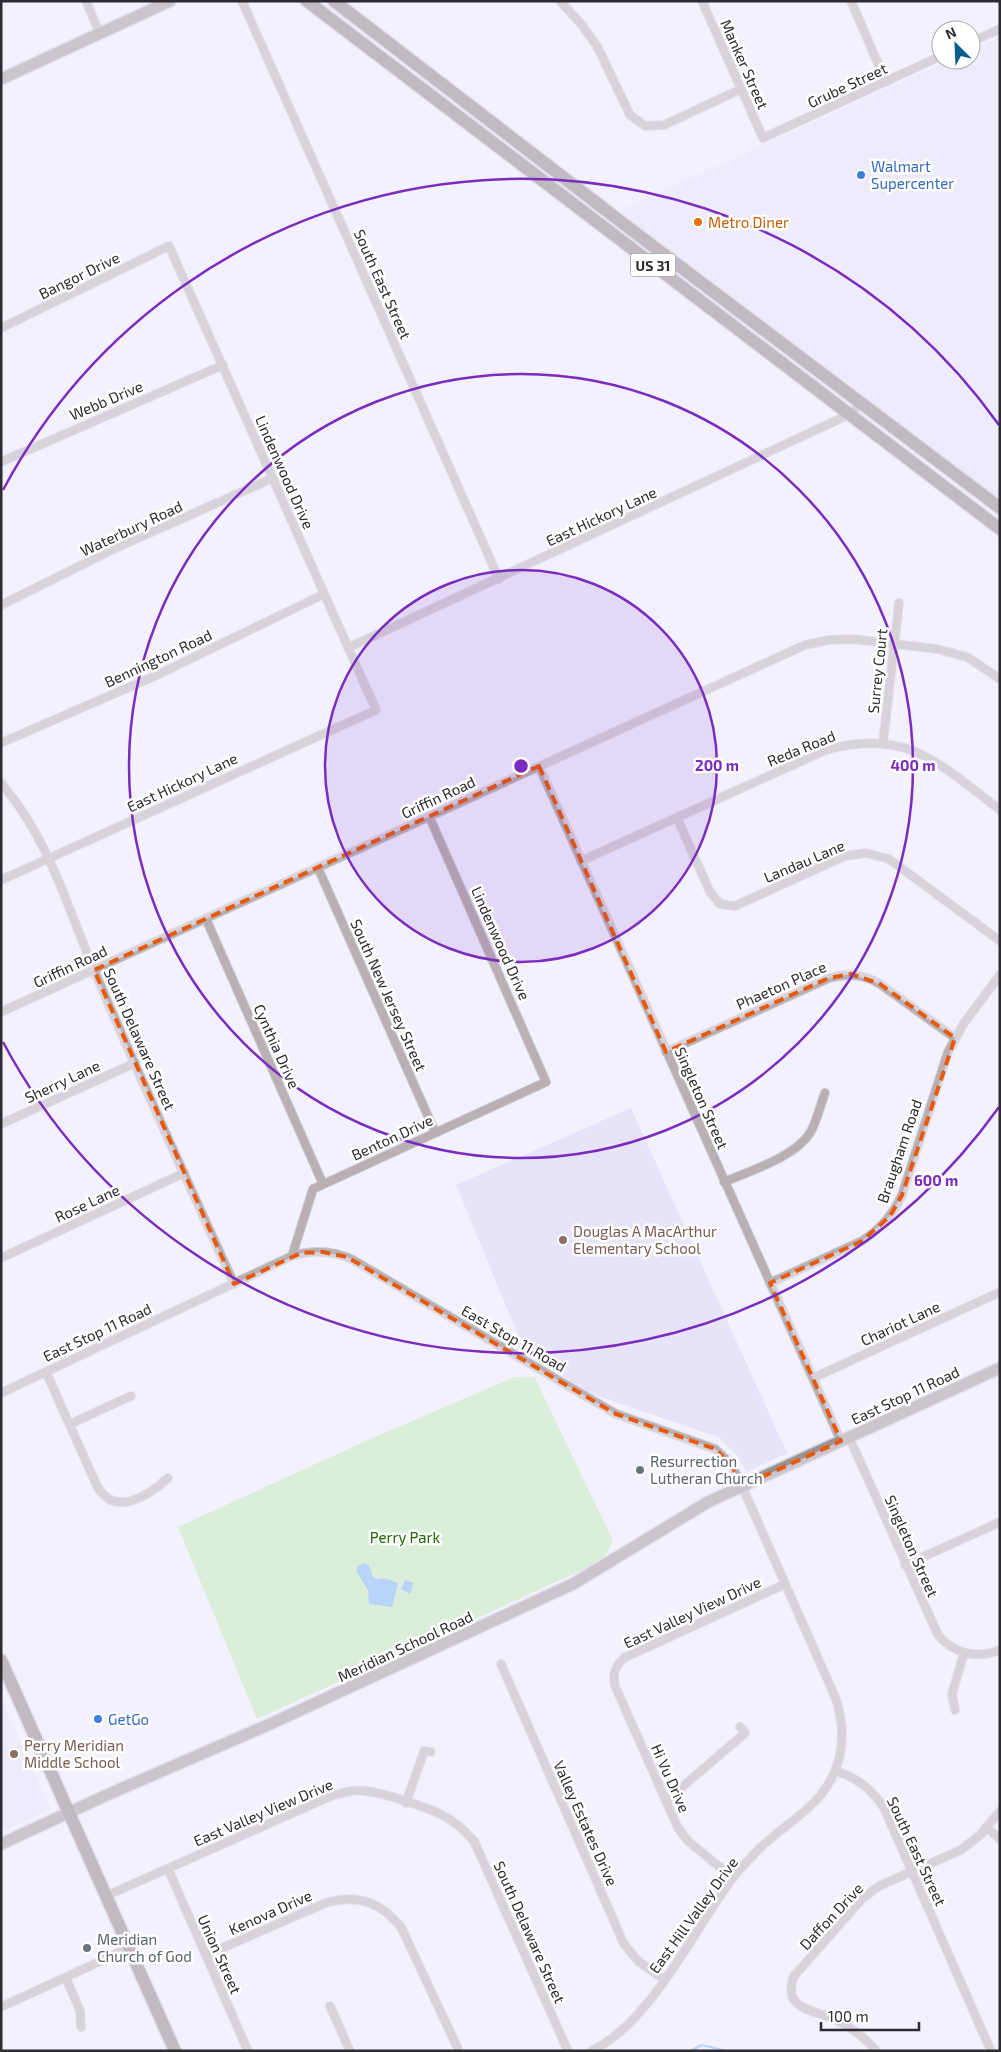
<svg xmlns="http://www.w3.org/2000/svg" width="1001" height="2052" viewBox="0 0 1001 2052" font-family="'Exo 2',sans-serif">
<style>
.built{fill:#e7e4fa}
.green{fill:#bcecb0}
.water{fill:#71b2f2}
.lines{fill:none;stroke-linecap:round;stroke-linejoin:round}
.stream{stroke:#71b2f2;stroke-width:2}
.street-casing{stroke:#cecdd8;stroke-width:10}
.secondary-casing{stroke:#cecdd8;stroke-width:14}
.primary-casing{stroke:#cecdd8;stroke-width:15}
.street{stroke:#b8b0b2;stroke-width:8}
.secondary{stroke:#9b9093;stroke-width:11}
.primary{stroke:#87797c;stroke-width:12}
.marked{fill:none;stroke:#e8590c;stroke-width:4;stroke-dasharray:10 6;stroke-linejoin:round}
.ring{fill:none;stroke:#7b2cbf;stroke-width:2.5}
.shop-dot{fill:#3f7fe0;stroke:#fff;stroke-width:2}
.food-dot{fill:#e8710a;stroke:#fff;stroke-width:2}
.education-dot{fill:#8d6e63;stroke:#fff;stroke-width:2}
.worship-dot{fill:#6b7280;stroke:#fff;stroke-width:2}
.labels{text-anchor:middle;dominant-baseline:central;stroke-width:5;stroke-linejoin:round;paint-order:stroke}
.shield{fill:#fff;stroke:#6b6b6f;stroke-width:1}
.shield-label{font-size:14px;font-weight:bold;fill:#2c2b31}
.street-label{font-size:15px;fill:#2c2b31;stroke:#fff}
.shop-label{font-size:15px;fill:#366cbe;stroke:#fff;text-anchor:start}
.food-label{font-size:15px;fill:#c56008;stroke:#fff;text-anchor:start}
.education-label{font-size:15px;fill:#785e54;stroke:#fff;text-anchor:start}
.worship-label{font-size:15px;fill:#5b616d;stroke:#fff;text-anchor:start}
.park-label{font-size:15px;fill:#1f6700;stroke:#fff}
.centre{fill:#7b2cbf;stroke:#fff;stroke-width:2.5}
.ring-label{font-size:15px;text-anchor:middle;font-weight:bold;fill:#7b2cbf;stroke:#fff;stroke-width:5;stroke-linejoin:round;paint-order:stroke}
</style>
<rect width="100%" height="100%" fill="#f2f1fd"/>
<g class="built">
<polygon points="1000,37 1000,501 617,212 949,60 971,60 971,50"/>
<polygon points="631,1108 787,1453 747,1472 737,1456 718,1437 592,1394 517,1348 518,1335 456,1185"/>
<polygon points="1,1699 51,1809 1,1832"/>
</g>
<polygon class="green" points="514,1377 535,1378 613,1541 602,1561 257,1719 178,1527 368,1440"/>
<g class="water">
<polygon points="363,1563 369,1565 373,1577 377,1579 384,1578 398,1583 392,1607 369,1604 368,1590 356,1571 359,1565"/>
<polygon points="405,1580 414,1583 410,1594 401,1589"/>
</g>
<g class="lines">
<polyline class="stream" points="690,2051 702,2045 726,2051"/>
<g class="street-casing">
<g id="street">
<polyline points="86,1 100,34"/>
<polyline points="242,1 499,579"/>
<polyline points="560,1 581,24 597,46 630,115 645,126 664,125 741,89"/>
<polyline points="702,1 763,138 941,56"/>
<polyline points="851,1 886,82"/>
<polyline points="971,42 1000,29"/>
<polyline points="1,328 169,246 376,710 1,880"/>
<polyline points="1,462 223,365"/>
<polyline points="1,605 116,548 273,478"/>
<polyline points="348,648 848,415 861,404"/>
<polyline points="1,743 157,675 324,594"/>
<polyline points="883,743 899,603"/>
<polyline points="539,766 841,1441"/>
<path d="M1 783C51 842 65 903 95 972 139 1077 187 1180 234 1284"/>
<polyline points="677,818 710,892 720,904 735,906 845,856 866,853 889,859 1000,941"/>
<path d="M581 861 826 750C906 727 940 764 1000 810"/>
<polyline points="318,868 435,1132"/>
<polyline points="206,919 323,1184"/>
<polyline points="1,1012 805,645 828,640 852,639 937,649 967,657 1000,679"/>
<path d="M666 1052 829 978C848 973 863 974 880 984L955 1038"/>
<polyline points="1,1124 135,1063"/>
<path d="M724 1182C750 1171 795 1157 810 1133 817 1121 820 1106 825 1093"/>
<polyline points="292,1256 313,1189 546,1082 429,816"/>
<polyline points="1,1258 184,1173"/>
<path d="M770 1283 862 1241C881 1229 893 1215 902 1195L948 1052 964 1023 1000 975"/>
<path d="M46 1372 97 1486C115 1518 148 1496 168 1478"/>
<polyline points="813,1378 1000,1292"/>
<path d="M1 1393 292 1256C313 1250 333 1250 353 1260L616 1414 715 1449 731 1464 742 1486 836 1699C845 1728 845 1756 829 1783 813 1811 779 1828 757 1851 749 1860 739 1869 732 1879 692 1932 651 2023 591 2051"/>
<polyline points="70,1424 131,1396"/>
<path d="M849 1437 938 1635C954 1654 977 1659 1000 1650"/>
<polyline points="905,1565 1000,1522"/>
<polyline points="501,1664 624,1944 639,1962 664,1979"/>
<polyline points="955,1710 952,1694 964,1653"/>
<path d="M835 1771C857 1777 872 1789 884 1808L991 2051"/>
<polyline points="666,1801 745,1733 740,1727"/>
<polyline points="406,1803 424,1751 431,1752"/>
<polyline points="986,1827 1000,1839"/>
<polyline points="168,1869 248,2051"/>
<path d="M733 1878 688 1841 678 1828 615 1686C612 1674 615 1666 624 1658L785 1584"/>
<path d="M106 1896 331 1796C342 1793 353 1789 366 1791 385 1793 427 1807 444 1816 456 1822 465 1831 474 1841L568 2051"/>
<path d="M206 1955 328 1902C359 1894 381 1903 401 1927L459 2051"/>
<polyline points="66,1978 80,2011 81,2027"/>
<polyline points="330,2006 350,2051"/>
<polyline points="1,2007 129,1948"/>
<path d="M876 2051C865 2037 852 2028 836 2020 815 2010 781 2010 794 1976L862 1899 879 1886 961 1850 980 1835 1000 1811"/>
</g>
</g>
<g class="secondary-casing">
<g id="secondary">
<polyline points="1,79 170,1"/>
<polyline points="1,1844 109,1794 268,1725 573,1584 708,1502 1000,1368"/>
</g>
</g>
<g class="primary-casing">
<g id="primary">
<polyline points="307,1 1000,529"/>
<polyline points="334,1 629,228 1000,508"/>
<polyline points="1,1660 175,2051"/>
</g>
</g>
<use href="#street" class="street"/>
<use href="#secondary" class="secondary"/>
<use href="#primary" class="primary"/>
</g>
<path d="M0 0H1001V2052H0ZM539 766 666 1052 829 978 851 974 880 984 955 1038 902 1195 890 1216 862 1241 770 1283 841 1441 742 1486 731 1464 715 1449 616 1414 347 1257 323 1252 301 1253 234 1284 94 970Z" fill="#f2f1fd" fill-opacity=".55" fill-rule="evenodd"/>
<path class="marked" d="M539 766 666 1052 829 978 851 974 880 984 955 1038 902 1195 890 1216 862 1241 770 1283 841 1441 742 1486 731 1464 715 1449 616 1414 347 1257 323 1252 301 1253 234 1284 94 970Z"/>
<circle cx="521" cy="766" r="196" fill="#7b2cbf" fill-opacity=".12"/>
<g class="ring">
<circle cx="521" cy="766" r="196"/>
<circle cx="521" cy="766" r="392"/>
<path d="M999 1107A587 587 0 0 1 3 1042M3 490A587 587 0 0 1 999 425"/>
</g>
<g class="shop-dot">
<circle cx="861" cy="175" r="5"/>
<circle cx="98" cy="1719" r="5"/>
</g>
<circle class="food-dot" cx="698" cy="222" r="5"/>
<g class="education-dot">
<circle cx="563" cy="1240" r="5"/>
<circle cx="14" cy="1754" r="5"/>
</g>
<g class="worship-dot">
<circle cx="640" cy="1470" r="5"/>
<circle cx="87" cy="1948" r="5"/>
</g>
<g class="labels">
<rect class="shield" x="630.5" y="253.5" width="45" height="23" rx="4"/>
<g class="shield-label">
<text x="653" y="265">US 31</text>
</g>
<g class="street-label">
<text transform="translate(745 64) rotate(66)">Manker Street</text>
<text transform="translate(847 85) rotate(-25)">Grube Street</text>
<text transform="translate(79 275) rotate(-26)">Bangor Drive</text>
<text transform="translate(383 284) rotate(66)">South East Street</text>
<text transform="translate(106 400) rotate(-23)">Webb Drive</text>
<text transform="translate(285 472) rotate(66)">Lindenwood Drive</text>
<text transform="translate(601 516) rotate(-25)">East Hickory Lane</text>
<text transform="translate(131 528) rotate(-25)">Waterbury Road</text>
<text transform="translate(158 658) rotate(-25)">Bennington Road</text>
<text transform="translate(877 671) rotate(-84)">Surrey Court</text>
<text transform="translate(801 748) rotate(-22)">Reda Road</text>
<text transform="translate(182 782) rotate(-25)">East Hickory Lane</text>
<text transform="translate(438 797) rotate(-25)">Griffin Road</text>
<text transform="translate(804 861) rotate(-23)">Landau Lane</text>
<text transform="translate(501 943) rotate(66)">Lindenwood Drive</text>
<text transform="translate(70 966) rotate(-25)">Griffin Road</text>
<text transform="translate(781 985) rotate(-24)">Phaeton Place</text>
<text transform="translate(389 995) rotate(66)">South New Jersey Street</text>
<text transform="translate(140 1039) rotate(66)">South Delaware Street</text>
<text transform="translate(277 1046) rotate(66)">Cynthia Drive</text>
<text transform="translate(62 1081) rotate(-25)">Sherry Lane</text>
<text transform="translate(702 1098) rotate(66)">Singleton Street</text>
<text transform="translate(392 1137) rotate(-25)">Benton Drive</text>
<text transform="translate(899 1151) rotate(-71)">Braugham Road</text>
<text transform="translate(87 1203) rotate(-25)">Rose Lane</text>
<text transform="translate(900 1323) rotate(-25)">Chariot Lane</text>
<text transform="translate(97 1332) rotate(-25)">East Stop 11 Road</text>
<text transform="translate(514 1338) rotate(30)">East Stop 11 Road</text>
<text transform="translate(905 1395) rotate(-25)">East Stop 11 Road</text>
<text transform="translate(912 1546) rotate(66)">Singleton Street</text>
<text transform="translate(692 1612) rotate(-25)">East Valley View Drive</text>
<text transform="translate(405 1646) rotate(-25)">Meridian School Road</text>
<text transform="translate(671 1778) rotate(66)">Hi Vu Drive</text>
<text transform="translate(263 1812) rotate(-23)">East Valley View Drive</text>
<text transform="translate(586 1823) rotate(66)">Valley Estates Drive</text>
<text transform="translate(917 1851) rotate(65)">South East Street</text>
<text transform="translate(270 1912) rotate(-24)">Kenova Drive</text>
<text transform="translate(693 1915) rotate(-54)">East Hill Valley Drive</text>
<text transform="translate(831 1916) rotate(-47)">Daffon Drive</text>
<text transform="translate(530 1932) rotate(66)">South Delaware Street</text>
<text transform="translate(220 1954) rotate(66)">Union Street</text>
</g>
<g class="shop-label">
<text x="871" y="166">Walmart<tspan x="871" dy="17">Supercenter</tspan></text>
<text x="108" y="1719">GetGo</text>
</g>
<g class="food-label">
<text x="708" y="222">Metro Diner</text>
</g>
<g class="education-label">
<text x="573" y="1231">Douglas A MacArthur<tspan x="573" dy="17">Elementary School</tspan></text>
<text x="24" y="1745">Perry Meridian<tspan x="24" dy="17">Middle School</tspan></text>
</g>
<g class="worship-label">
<text x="650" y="1461">Resurrection<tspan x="650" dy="17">Lutheran Church</tspan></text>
<text x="97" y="1939">Meridian<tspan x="97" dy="17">Church of God</tspan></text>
</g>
<g class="park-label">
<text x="405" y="1537">Perry Park</text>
</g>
</g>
<circle cx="521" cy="766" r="8" class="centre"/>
<g class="ring-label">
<text x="717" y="771">200 m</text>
<text x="913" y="771">400 m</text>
<text x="936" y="1186">600 m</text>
</g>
<rect width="1001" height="2052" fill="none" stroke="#2c2b31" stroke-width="5"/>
<g transform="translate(956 45) rotate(336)"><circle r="24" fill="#ffffff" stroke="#abaaad"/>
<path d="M0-4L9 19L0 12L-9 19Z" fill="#0b5b8e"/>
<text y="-8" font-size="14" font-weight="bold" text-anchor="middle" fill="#2c2b31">N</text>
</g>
<path d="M821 2022v8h98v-8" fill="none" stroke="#2c2b31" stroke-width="2.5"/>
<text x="828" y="2022" font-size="15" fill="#2c2b31" stroke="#ffffff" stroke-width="4" paint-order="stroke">100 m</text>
</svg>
